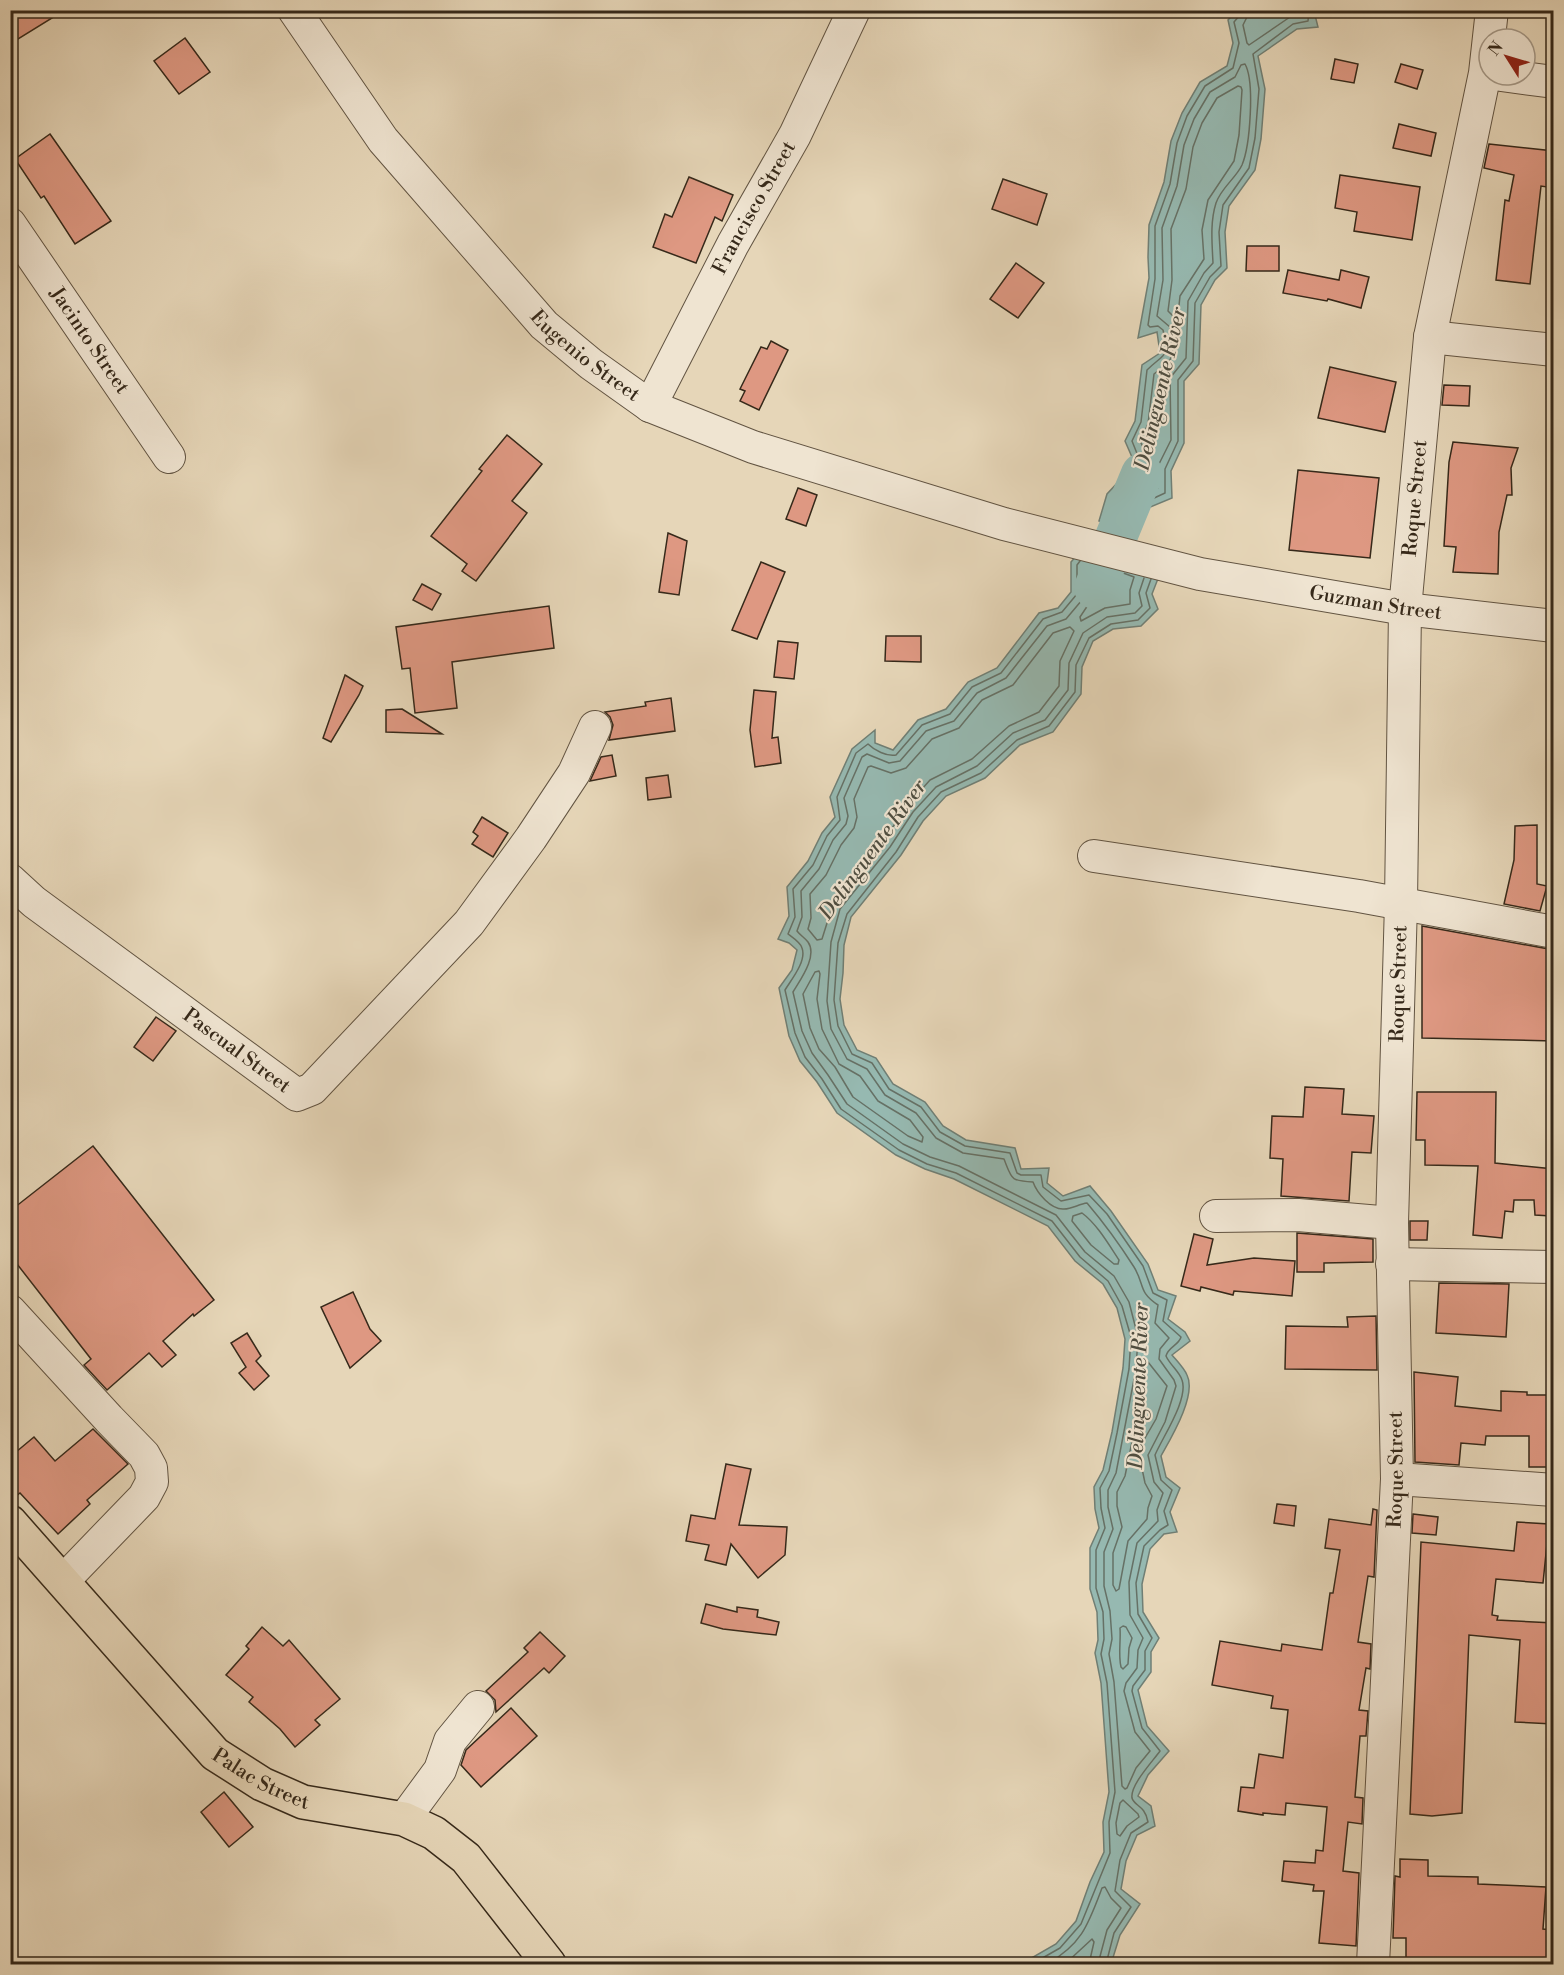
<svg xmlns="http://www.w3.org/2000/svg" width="1564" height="1975" viewBox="0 0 1564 1975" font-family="'Libre Bodoni',serif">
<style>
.water{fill:#96b9b1;stroke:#707f75;stroke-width:1.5}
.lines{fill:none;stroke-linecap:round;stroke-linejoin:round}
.shore{stroke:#667166;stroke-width:1.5}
.river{stroke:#96b9b1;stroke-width:42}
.building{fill:#de9882;stroke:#36291a;stroke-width:1.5}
.minor-casing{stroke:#625442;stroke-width:34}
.major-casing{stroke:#36291a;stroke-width:36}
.minor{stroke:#efe4d1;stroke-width:32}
.major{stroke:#e6d6b8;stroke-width:33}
.labels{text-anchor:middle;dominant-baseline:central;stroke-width:4.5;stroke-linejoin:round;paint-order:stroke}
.street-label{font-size:20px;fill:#36291a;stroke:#efe4d1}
.water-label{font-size:21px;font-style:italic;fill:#4e4d40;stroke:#efe4d1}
</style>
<rect width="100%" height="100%" fill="#e6d6b8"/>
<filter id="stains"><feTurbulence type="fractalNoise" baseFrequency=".00333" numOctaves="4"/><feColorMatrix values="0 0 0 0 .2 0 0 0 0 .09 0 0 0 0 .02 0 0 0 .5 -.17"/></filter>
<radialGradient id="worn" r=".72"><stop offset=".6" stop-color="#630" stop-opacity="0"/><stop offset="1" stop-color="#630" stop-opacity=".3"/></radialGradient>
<g class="water">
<polygon points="1236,11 1314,11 1318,27 1297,29 1258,56 1265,89 1261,139 1255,170 1229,206 1225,232 1227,268 1215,280 1201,305 1199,364 1184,381 1184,443 1171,471 1172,498 1143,510 1133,530 1099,521 1107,494 1135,464 1125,441 1135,421 1142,365 1160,353 1157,332 1138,338 1149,278 1148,257 1149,225 1164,182 1171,141 1182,113 1200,82 1227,66 1233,43 1228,20"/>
<path d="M1091 539 1161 571 1152 594 1158 609 1141 626 1113 629 1093 641 1082 667 1081 694 1053 732 1020 745 985 778 946 796 923 821 901 855 851 917 844 945 843 973 840 999 844 1025 857 1050 876 1058 893 1084 925 1102 943 1126 966 1140 1015 1148 1021 1169 1049 1168 1047 1183 1063 1196 1090 1186 1111 1211 1148 1264 1158 1290 1176 1296 1168 1319 1185 1332 1190 1341 1172 1355C1177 1361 1184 1368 1187 1375 1197 1395 1171 1438 1161 1456L1166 1477 1180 1488 1170 1512 1177 1532 1164 1534 1150 1549 1142 1584 1143 1612 1159 1638 1151 1652V1672L1138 1690 1147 1726 1169 1751 1148 1775 1138 1796 1151 1806 1155 1826 1137 1835 1126 1861 1121 1889 1140 1904 1120 1935 1111 1964H1021L1056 1944 1076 1921 1090 1882 1104 1852 1103 1822 1109 1792 1101 1683 1095 1653 1098 1640 1097 1612 1090 1589V1548L1099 1528 1095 1509 1094 1487 1103 1470 1112 1432 1123 1368 1125 1339 1117 1308 1103 1284 1075 1261 1048 1226 954 1179 925 1169 896 1155 837 1113 817 1082 800 1061 789 1036 779 988 792 970 797 950 789 943 778 939 789 916 787 887 808 861 822 833 835 817 830 797 852 749 875 730V743L893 750 918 720 946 709 968 682 997 668 1039 613 1058 608 1071 592V562Z"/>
</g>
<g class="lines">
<g class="shore">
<path d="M1240 10V15L1234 22 1239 43 1233 68 1205 86 1187 116 1177 143 1170 184 1155 226V279L1148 325 1150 327 1158 326 1163 330C1170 359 1165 352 1147 370L1141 422 1132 441 1140 461V466L1113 497 1108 514 1109 518 1127 522 1130 521 1139 505 1165 493V469L1178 441V380L1193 361 1195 303 1210 277 1221 266 1219 232 1223 205 1249 168 1255 138 1259 89 1253 54 1293 24 1308 21 1309 10"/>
<polyline points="1248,10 1247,17 1243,25 1247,43 1249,45 1290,17 1299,14 1301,10"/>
<path d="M1245 64C1255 82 1250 146 1242 165 1236 178 1221 188 1216 203 1210 222 1212 242 1213 263L1204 273 1188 301 1186 358 1170 378 1171 440 1158 466V488L1135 499 1125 513 1119 512 1117 509C1121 493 1151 477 1148 460 1147 454 1143 447 1140 441L1148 424 1154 374 1169 362 1173 353 1170 327 1157 316 1163 280 1162 228 1177 186 1184 145 1194 119 1210 92 1235 77 1241 65Z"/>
<polygon points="1238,86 1241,87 1242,90 1239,135 1234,161 1208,200 1202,230 1204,259 1180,296 1178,315 1174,317 1168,311 1172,280 1171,229 1186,189 1193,147 1202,123 1217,98"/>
<path d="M1088 563 1085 567 1084 592 1082 600 1066 619 1047 626 1006 678 977 693 954 721 926 731 900 761 889 763 867 754 862 757 844 798 848 816 846 824 833 840 819 869 801 891 802 917 797 931C800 935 805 938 808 942 818 956 800 980 793 992L802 1031 812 1053 828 1075 847 1104 903 1144 930 1157 959 1166 1056 1215 1085 1252 1114 1276 1129 1302 1138 1337 1136 1369 1116 1473 1108 1490V1507L1113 1529 1104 1552V1586L1110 1611 1112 1639 1109 1654 1114 1682 1122 1786 1125 1789 1127 1788 1136 1768 1150 1751 1135 1732 1124 1691 1126 1683 1137 1668 1138 1650 1143 1638 1130 1615 1129 1582 1137 1543 1158 1521 1157 1510 1163 1493 1154 1482 1148 1455 1165 1422 1176 1386 1174 1380 1159 1359 1160 1349 1169 1338 1155 1323 1158 1305C1138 1292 1145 1285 1134 1267 1120 1245 1104 1223 1087 1203 1079 1204 1072 1209 1064 1209 1051 1210 1037 1193 1033 1182 1010 1181 1012 1179 1004 1159L963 1153 936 1138 916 1113 885 1095 867 1069 847 1059 831 1029 827 1001 831 942 840 909 890 847 913 812 936 787 977 766 1013 733 1045 720 1068 690 1069 663 1083 633 1107 617 1135 613 1142 606 1139 593 1144 578"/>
<polyline points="1098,566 1094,571 1092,599 1080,617 1081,621 1105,608 1130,604 1130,590 1134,577 1118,571"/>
<polygon points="1070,627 1074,631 1060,661 1059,686 1039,712 1009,726 972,759 930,780 906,807 883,842 833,904 822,939 817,940 808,929 811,918 810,894 826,875 841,845 854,828 857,817 854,799 868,767 871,766 891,773 906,768 932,739 959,728 982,700 1013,685 1053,633"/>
<polygon points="819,971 820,974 817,999 822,1029 839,1064 860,1076 878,1101 910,1120 923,1137 922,1142 908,1136 853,1097 835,1067 819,1049 810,1028 803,994 815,972"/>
<path d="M1082 1213C1097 1224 1109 1245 1119 1260L1118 1264H1114L1091 1245 1072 1221 1073 1216Z"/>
<polygon points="1148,1362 1167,1386 1156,1419 1141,1445 1139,1454 1145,1483 1152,1496 1148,1508 1147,1519 1128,1541 1119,1589 1116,1591 1113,1585 1113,1553 1122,1527 1117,1506 1117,1492 1125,1476 1133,1437 1145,1364"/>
<path d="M1123 1626 1126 1627 1132 1638 1129 1648 1128 1664 1123 1669 1121 1667C1118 1654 1121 1642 1120 1628Z"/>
<polygon points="1123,1800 1138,1814 1139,1817 1127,1826 1120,1836 1117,1834 1116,1823 1120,1803"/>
<path d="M1032 1964 1060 1948 1081 1924 1110 1853 1109 1822 1115 1792 1107 1683 1101 1654 1104 1639 1103 1612 1096 1588V1550L1105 1528 1101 1508 1100 1488 1109 1471 1117 1433 1129 1369 1131 1337 1122 1306 1108 1281 1080 1257 1052 1221 956 1173 927 1164 899 1150 841 1109 822 1079 805 1057 795 1033 785 990C791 980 807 961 802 948 801 943 792 937 788 934L795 917 793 889 813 865 827 836 840 820 837 797 856 753 868 744C874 750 887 757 896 755L922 725 950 714 972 687 1001 673 1043 619 1062 612 1077 594V565L1080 561"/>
<path d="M1047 1964C1082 1944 1088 1925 1102 1888L1105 1887 1111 1898 1121 1908 1107 1930 1098 1964"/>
<polyline points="1065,1964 1092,1939 1094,1942 1089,1964"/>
<path d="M1106 1964 1114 1933 1131 1907 1115 1891 1120 1860 1131 1833 1148 1822C1145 1805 1134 1806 1132 1798 1130 1785 1153 1761 1160 1751L1142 1728 1132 1691 1133 1686 1145 1670V1651L1152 1638 1138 1614 1136 1583 1144 1546 1160 1530 1168 1525 1164 1511 1172 1490 1161 1480 1155 1455C1162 1438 1189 1399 1182 1380 1179 1371 1170 1365 1166 1356 1168 1347 1179 1345 1181 1337L1163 1321 1167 1300 1153 1293 1143 1266 1107 1214 1089 1195 1061 1201 1043 1187 1041 1175H1021L1017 1173 1010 1153 965 1146 940 1132 921 1107 889 1089 872 1063 852 1054 838 1026 834 1000 838 943 847 914 896 852 918 817 941 792 981 773 1017 740 1049 726 1075 692 1076 665 1089 638 1111 624 1138 620 1150 608 1146 593 1151 579"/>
</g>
<polyline class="river" points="1095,588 1142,474"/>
</g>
<g class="building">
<polygon points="18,10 65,10 10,44 10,15"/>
<polygon points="185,38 210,72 179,94 154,61"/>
<polygon points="1335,59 1358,64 1354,83 1331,79"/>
<polygon points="1401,64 1423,70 1417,89 1395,82"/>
<polygon points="1399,124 1436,133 1431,156 1393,148"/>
<polygon points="50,134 111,221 75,244 44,196 41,198 15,159"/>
<polygon points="1489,144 1554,151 1554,188 1541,186 1530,284 1496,280 1505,200 1509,201 1514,175 1484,168"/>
<polygon points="1340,175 1420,187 1412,240 1354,231 1357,212 1335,208"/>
<polygon points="689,177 733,195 722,221 715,217 696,263 653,247 665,214 672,217"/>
<polygon points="1003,179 1047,194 1037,225 992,209"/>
<polygon points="1247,246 1279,246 1279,271 1246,271"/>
<polygon points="1016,263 1044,283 1018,318 990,299"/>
<polygon points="1288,270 1339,280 1341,270 1369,277 1361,308 1328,299 1327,301 1283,293"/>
<polygon points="771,341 788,350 759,410 740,401 745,391 740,389 761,347 767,349"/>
<polygon points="1330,367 1396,382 1385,432 1318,418"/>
<polygon points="1444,385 1470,386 1469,406 1442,405"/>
<polygon points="507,435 542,464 512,501 527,513 476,581 462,571 467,564 431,536 482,471 479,469"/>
<polygon points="1453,442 1518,448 1511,468 1512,495 1507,495 1499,532 1498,574 1453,572 1456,547 1444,546 1449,462"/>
<polygon points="1298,470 1379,478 1370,558 1289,550"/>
<polygon points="798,488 817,495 806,526 786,519"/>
<polygon points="668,533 687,541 679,595 659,592"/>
<polygon points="761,562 785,572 757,639 732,630"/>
<polygon points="422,584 441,594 432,610 413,600"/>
<polygon points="549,606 554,648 452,662 457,708 415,713 410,668 402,669 396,627"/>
<polygon points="886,636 921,636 921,662 885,661"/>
<polygon points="778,641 798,643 794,679 774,677"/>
<polygon points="345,675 363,686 359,695 331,742 323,738"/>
<polygon points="754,690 776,692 772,738 778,737 781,763 755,767 750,730"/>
<polygon points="671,698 675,731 609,740 613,725 610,717 605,712 646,706 645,702"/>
<polygon points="402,709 442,734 386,732 386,710"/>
<polygon points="612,755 616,776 590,781 601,757"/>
<polygon points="668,775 671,797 648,800 646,778"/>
<polygon points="482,817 508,833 493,857 472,844 478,836 473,832"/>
<polygon points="1537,825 1537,884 1547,886 1540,911 1504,904 1514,860 1515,826"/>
<polygon points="1422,926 1554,950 1554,1041 1422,1038"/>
<polygon points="156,1017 176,1031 153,1061 134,1047"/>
<polygon points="1305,1087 1344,1089 1342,1114 1374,1116 1371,1153 1352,1152 1349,1201 1281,1196 1283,1159 1270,1158 1272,1116 1303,1117"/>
<polygon points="1417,1092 1496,1092 1495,1163 1554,1169 1551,1216 1535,1215 1534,1200 1514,1200 1513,1212 1505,1211 1502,1238 1473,1235 1478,1166 1425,1165 1425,1140 1416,1140"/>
<polygon points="93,1146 214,1300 194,1316 193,1314 163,1341 176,1355 162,1367 149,1353 107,1390 84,1365 91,1359 10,1255 10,1211"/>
<polygon points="1410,1221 1428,1221 1427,1240 1410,1240"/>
<polygon points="1297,1233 1373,1239 1373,1262 1324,1263 1324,1272 1297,1272"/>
<polygon points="1194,1234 1213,1239 1207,1265 1254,1258 1295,1261 1292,1296 1234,1291 1233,1295 1201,1287 1200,1291 1181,1286"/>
<polygon points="1439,1283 1509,1284 1506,1337 1436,1333"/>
<polygon points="353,1292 370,1329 381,1341 350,1368 321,1307"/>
<polygon points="1376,1316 1377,1370 1285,1369 1286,1326 1348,1327 1347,1317"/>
<polygon points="247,1333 261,1356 256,1361 269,1376 254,1390 239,1373 246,1367 231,1343"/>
<polygon points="1414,1372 1458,1377 1455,1406 1501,1411 1501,1391 1527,1392 1527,1395 1554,1395 1554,1467 1529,1467 1529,1436 1486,1436 1485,1445 1461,1443 1459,1465 1415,1462"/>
<polygon points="93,1429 128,1464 87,1500 90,1504 58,1534 20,1493 10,1501 10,1457 34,1437 55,1461"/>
<polygon points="726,1464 751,1469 739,1525 787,1527 785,1555 758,1578 731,1544 726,1565 705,1560 709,1545 686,1541 691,1515 715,1519"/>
<polygon points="1277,1504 1296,1506 1294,1526 1274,1523"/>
<polygon points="1373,1509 1377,1510 1374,1577 1368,1576 1358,1642 1371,1644 1370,1669 1366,1668 1359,1710 1368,1711 1366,1736 1360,1736 1355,1797 1363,1798 1362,1824 1348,1822 1343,1871 1359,1873 1356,1946 1319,1943 1324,1891 1313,1891 1314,1885 1282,1881 1284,1861 1315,1863 1316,1850 1323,1851 1327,1807 1286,1803 1285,1815 1263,1813 1263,1815 1238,1811 1241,1787 1254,1788 1259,1754 1283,1758 1288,1710 1271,1708 1273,1696 1212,1685 1220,1641 1281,1651 1282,1644 1322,1650 1330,1593 1333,1593 1340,1550 1325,1548 1329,1519 1371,1525"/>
<polygon points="1413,1514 1438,1517 1436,1535 1412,1533"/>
<polygon points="1517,1522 1549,1524 1543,1583 1496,1579 1492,1615 1498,1616 1497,1620 1554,1623 1553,1724 1515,1722 1520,1640 1469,1635 1462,1813 1432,1816 1410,1814 1421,1542 1514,1551"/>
<polygon points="706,1604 737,1612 737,1607 758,1610 757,1617 779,1622 776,1635 723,1629 701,1623"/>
<polygon points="262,1627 283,1646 289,1640 340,1699 315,1720 320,1725 295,1747 280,1729 249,1702 253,1697 226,1675 249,1649 246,1646"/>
<polygon points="540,1632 565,1656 549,1673 544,1668 496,1712 495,1700 486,1691 528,1652 524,1648"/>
<polygon points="511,1708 537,1736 481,1787 461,1765 466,1750"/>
<polygon points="224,1792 253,1827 229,1847 201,1812"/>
<polygon points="1400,1859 1428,1860 1428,1876 1478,1877 1478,1884 1546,1887 1543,1929 1554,1930 1554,1962 1542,1961 1542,1965 1406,1965 1406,1938 1393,1938 1395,1876 1400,1877"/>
</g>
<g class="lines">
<g class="minor-casing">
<g id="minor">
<path id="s1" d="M294 10 383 140 544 325 591 364 650 406 753 447 1004 524 1200 574 1405 609 1554 626"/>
<polyline points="1501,75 1554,82"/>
<path id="s2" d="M10 224 169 457"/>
<polyline points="1430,337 1554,350"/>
<path id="s3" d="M650 406 733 244 795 135 854 10"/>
<polyline points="1094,856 1359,896 1554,932"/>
<path id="s4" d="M10 880 34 902 297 1095 312 1089 469 923 531 838 574 773 595 727"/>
<polyline points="1216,1216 1298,1215 1392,1223"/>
<polyline points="1392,1264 1554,1267"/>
<polyline points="10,1311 109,1419 144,1455 151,1468 152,1482 144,1497 63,1581"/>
<polyline points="1397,1479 1554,1490"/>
<polyline points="404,1819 440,1770 450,1741 478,1707"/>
<path id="s5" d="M1373 1964 1397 1479 1392 1223 1401 903 1405 609 1430 337 1485 73 1492 10"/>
</g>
</g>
<g class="major-casing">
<g id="major">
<path id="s6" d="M10 1522 215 1754 262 1784 303 1802 404 1819 434 1833 466 1858 549 1964"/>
</g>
</g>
<use href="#minor" class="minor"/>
<use href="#major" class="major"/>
</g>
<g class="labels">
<g class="street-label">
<text stroke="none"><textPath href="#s3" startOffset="224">Francisco Street</textPath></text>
<text stroke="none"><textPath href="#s2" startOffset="141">Jacinto Street</textPath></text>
<text stroke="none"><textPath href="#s1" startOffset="454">Eugenio Street</textPath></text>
<text stroke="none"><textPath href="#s5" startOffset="1467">Roque Street</textPath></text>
<text stroke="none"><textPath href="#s1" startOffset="1290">Guzman Street</textPath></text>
<text stroke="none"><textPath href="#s5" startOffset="981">Roque Street</textPath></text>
<text stroke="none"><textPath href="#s4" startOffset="284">Pascual Street</textPath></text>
<text stroke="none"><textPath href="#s5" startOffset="495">Roque Street</textPath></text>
<text stroke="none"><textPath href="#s6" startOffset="362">Palac Street</textPath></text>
</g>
<g class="water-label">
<text transform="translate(1161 389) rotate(-77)">Delinguente River</text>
<text transform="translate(873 850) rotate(-54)">Delinguente River</text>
<text transform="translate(1139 1386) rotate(-88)">Delinguente River</text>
</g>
</g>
<rect width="1564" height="1975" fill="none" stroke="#e6d6b8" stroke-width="36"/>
<rect x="12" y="12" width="1540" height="1951" fill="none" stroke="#36291a" stroke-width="3"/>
<rect x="18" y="18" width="1528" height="1939" fill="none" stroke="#36291a" stroke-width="1.5"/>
<g transform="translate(1507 57) rotate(307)"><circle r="28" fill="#efe4d1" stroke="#a59988" stroke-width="1.5"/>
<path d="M0-4.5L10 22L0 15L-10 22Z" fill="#8f2418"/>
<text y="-9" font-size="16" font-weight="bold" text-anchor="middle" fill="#36291a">N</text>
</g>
<rect width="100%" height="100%" filter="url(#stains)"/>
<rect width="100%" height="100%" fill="url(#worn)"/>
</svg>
